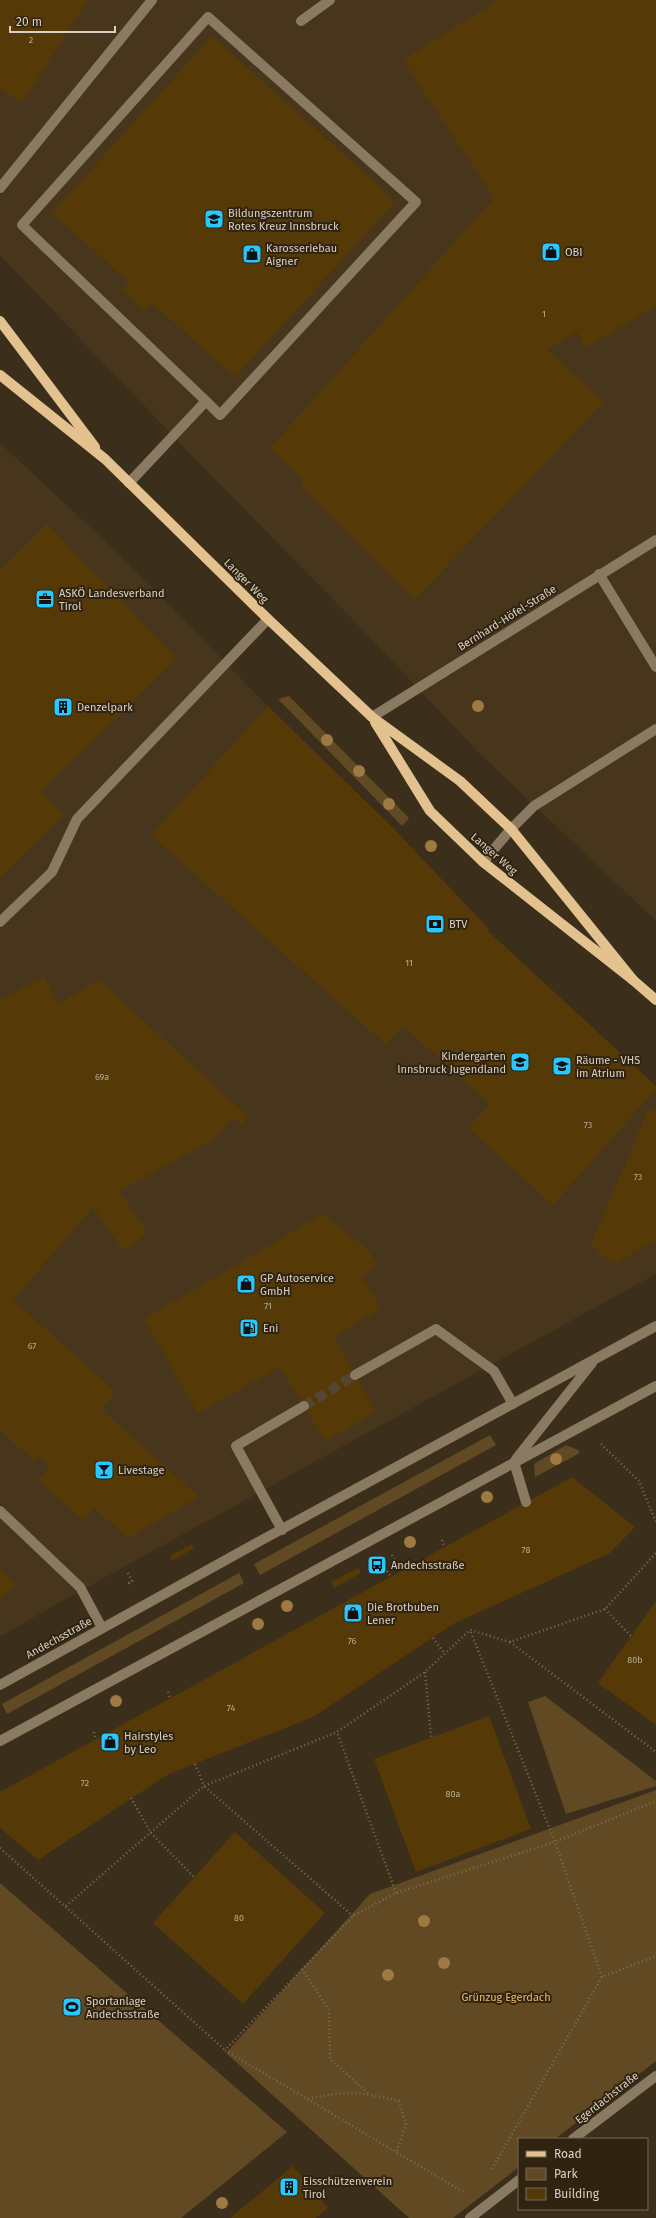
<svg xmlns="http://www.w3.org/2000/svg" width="656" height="2218" viewBox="0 0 656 2218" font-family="'Fira Sans',sans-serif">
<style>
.built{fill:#47361b}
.green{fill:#614923}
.building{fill:#553a07}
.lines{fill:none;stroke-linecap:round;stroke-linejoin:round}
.minor-tunnel{stroke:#534634;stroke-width:10;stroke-dasharray:10 5;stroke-linecap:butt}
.path{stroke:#786d5c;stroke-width:2.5;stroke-dasharray:1 3;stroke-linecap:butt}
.minor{stroke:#8a7a61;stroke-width:10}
.major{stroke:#e4c28f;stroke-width:10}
.tree{fill:#9e7a42}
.labels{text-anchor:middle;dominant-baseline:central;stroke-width:4;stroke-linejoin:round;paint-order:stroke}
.number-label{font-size:9px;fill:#b8aa95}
.poi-label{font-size:11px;fill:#d9d0c4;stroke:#302410;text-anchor:start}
.street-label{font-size:11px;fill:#d9d0c4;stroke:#302410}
.park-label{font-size:11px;fill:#efb963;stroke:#302410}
</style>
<rect width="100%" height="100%" fill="#3b2e1a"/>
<g class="built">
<polygon points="0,0 656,0 656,921 478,752 360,627 196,460 0,255"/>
<polygon points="0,443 117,552 268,706 392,827 489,929 488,931 656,1086 656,1274 62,1601 0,1637"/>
</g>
<g class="green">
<polygon points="289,696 409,818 402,826 278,699"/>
<polygon points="490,1435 496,1445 260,1575 254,1564"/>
<polygon points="566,1445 578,1450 580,1453 535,1477 534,1464"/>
<polygon points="239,1573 244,1583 7,1714 2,1704"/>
<polygon points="545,1696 656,1781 656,1786 566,1814 528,1702"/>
<polygon points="656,1790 656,2061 555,2139 519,2139 519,2167 453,2218 409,2218 226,2053 370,1894"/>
<polygon points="0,1883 287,2132 181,2218 0,2218"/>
</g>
<g class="building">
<polygon points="0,0 88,0 22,103 0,89"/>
<polygon points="498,0 656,0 656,306 585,348 577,331 548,350 604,402 415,599 300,485 303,480 270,448 494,198 403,60"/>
<polygon points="212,36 378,185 394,203 235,377 152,303 144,311 122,290 129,282 52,213"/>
<polygon points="47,524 177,659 41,791 64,815 0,877 0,570"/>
<polygon points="268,706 392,827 489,929 488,931 656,1086 656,1089 553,1205 468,1128 490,1104 403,1026 386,1045 151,835"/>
<polygon points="44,976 58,1004 99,980 249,1117 242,1125 233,1118 213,1140 119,1191 148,1233 123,1251 93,1207 13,1300 116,1392 101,1409 199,1497 128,1538 94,1508 83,1520 38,1480 50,1466 39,1456 34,1461 0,1430 0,1000"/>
<polygon points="649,1108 656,1114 656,1241 612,1264 591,1244"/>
<polygon points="323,1214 367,1249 378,1264 362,1277 381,1308 334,1337 376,1412 325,1441 280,1367 198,1413 144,1319"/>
<polygon points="572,1477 635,1527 610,1553 455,1623 313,1717 169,1774 38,1860 0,1828 0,1792"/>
<polygon points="192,1544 194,1548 172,1561 170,1556"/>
<polygon points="358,1568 361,1573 334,1588 331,1582"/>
<polygon points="0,1570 16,1584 0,1599"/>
<polygon points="656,1601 656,1725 598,1683"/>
<polygon points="489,1716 531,1829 416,1872 374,1759"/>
<polygon points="235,1832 325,1913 243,2004 153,1923"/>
<polygon points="293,2166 328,2208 316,2218 232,2218 231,2217"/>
</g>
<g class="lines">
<polyline class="minor-tunnel" points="304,1406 355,1375"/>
<g class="path">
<polyline points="601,1444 639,1481 656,1522"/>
<polyline points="442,1540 445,1547"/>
<polyline points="392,1555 397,1565"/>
<polyline points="387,1571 391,1577"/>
<polyline points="128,1573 132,1581 129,1583 131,1586"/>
<polyline points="605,1609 631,1636"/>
<polyline points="433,1638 445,1654"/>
<polyline points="510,1642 656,1752"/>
<polyline points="425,1672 431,1737"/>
<polyline points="168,1692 170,1698"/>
<polyline points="94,1732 96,1739"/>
<polyline points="195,1764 204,1786 337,1732"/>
<polyline points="131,1798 151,1833 194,1877"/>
<polyline points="0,1848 225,2050"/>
<polyline points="396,1893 337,1732 425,1672 470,1630"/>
<polyline points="66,1906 204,1786 353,1916"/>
<polyline points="302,1969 329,2010 330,2059 368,2093"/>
<polyline points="602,1977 555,1842 470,1630 510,1642 605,1609 656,1553"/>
<path d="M308 2099C344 2090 363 2092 399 2101L406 2124 396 2153"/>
<polyline points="492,2169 602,1977 656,1956"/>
<polyline points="463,2192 225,2050 353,1916 396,1893 555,1842 656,1801"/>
</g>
<g class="minor">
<polyline points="301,21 330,0"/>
<polyline points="0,188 152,0"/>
<polyline points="129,483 206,401 22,225 208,17 416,202 220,415 206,401"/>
<polyline points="599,574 656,667"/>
<polyline points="372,717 656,540"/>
<polyline points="483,862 511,829 534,806 656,729"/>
<polyline points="0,922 52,872 77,819 268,619"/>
<polyline points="355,1375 436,1329 494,1371 513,1404"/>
<polyline points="516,1459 592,1363"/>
<polyline points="514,1462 526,1502"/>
<polyline points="0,1511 80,1587 102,1628"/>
<polyline points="282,1530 236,1446 304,1406"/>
<polyline points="0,1685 260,1541 656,1326"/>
<polyline points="0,1741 656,1386"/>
<polyline points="573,2139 656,2076"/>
<polyline points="470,2218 519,2180"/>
</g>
<g class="major">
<polyline points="0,321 95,447"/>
<polyline points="0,375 105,459 268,619 372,717 460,781 511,829 633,980"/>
<polyline points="375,722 430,811 483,862 633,980 656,1000"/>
</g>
</g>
<g class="tree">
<circle cx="478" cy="706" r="6"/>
<circle cx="327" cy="740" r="6"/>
<circle cx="359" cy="771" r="6"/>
<circle cx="389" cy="804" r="6"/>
<circle cx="431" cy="846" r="6"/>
<circle cx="556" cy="1459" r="6"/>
<circle cx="487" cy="1497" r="6"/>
<circle cx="410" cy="1542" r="6"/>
<circle cx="287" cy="1606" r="6"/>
<circle cx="258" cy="1624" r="6"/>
<circle cx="116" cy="1701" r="6"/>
<circle cx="424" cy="1921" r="6"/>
<circle cx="444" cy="1963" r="6"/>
<circle cx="388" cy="1975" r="6"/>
<circle cx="222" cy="2203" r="6"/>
</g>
<defs>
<g id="university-square" transform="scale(1)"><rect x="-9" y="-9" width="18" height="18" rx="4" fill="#28c8ff" stroke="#302410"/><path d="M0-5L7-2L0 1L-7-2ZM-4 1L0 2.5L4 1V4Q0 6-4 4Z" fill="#111"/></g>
<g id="shop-square" transform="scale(1)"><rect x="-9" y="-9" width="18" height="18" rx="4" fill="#28c8ff" stroke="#302410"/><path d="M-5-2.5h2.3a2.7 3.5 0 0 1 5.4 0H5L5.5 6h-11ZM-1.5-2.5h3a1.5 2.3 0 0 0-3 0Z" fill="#111"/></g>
<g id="office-square" transform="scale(1)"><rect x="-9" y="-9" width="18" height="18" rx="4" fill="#28c8ff" stroke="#302410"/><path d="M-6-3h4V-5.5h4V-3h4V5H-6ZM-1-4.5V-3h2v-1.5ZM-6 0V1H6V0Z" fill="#111"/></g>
<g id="building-square" transform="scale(1)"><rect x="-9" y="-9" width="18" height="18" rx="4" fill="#28c8ff" stroke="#302410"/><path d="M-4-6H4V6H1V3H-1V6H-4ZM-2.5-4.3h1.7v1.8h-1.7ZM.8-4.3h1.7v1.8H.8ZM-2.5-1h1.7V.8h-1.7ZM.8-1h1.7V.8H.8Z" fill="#111"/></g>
<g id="bank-square" transform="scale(1)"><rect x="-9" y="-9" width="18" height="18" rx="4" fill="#28c8ff" stroke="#302410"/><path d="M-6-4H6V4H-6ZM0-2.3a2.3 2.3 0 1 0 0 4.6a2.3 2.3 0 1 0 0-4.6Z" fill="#111"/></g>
<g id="school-square" transform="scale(1)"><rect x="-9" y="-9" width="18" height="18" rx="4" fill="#28c8ff" stroke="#302410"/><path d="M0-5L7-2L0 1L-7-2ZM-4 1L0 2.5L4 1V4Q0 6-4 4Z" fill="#111"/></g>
<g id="fuel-square" transform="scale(1)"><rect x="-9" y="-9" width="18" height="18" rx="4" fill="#28c8ff" stroke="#302410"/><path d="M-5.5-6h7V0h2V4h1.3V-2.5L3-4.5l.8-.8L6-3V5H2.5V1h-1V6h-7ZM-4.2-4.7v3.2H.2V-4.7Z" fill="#111"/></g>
<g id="bar-square" transform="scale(1)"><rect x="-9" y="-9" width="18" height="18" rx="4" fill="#28c8ff" stroke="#302410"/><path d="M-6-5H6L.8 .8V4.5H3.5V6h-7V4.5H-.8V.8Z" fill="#111"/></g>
<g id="bus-square" transform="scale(1)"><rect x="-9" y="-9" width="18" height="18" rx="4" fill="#28c8ff" stroke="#302410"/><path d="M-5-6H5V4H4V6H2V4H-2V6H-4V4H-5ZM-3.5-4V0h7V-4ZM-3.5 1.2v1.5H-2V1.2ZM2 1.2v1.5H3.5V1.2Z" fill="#111"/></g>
<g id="stadium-square" transform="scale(1)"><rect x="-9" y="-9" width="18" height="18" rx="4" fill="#28c8ff" stroke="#302410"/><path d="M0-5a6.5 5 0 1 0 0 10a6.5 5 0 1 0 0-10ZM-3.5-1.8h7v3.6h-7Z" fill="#111"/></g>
</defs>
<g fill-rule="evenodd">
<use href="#university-square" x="214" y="219"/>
<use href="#shop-square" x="551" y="252"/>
<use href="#shop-square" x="252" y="254"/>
<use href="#office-square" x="45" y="599"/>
<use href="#building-square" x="63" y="707"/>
<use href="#bank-square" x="435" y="924"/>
<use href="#school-square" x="520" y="1062"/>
<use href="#school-square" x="562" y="1066"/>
<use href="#shop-square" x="246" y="1284"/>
<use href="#fuel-square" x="249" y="1328"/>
<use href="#bar-square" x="104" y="1470"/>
<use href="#bus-square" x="377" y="1565"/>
<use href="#shop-square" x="353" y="1613"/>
<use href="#shop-square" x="110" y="1742"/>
<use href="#stadium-square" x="72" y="2007"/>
<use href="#building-square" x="289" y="2187"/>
</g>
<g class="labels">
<g class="number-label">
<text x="31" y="40">2</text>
<text x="544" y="314">1</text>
<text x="409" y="963">11</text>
<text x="102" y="1077">69a</text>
<text x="588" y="1125">73</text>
<text x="638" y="1177">73</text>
<text x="268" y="1306">71</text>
<text x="32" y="1346">67</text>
<text x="526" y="1550">78</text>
<text x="352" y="1641">76</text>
<text x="635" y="1660">80b</text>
<text x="231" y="1708">74</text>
<text x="85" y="1783">72</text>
<text x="453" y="1794">80a</text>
<text x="239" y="1918">80</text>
</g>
<g class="poi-label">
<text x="228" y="213">Bildungszentrum<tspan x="228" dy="13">Rotes Kreuz Innsbruck</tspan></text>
<text x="266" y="248">Karosseriebau<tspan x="266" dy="13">Aigner</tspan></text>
<text x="565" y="252">OBI</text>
<text x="59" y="593">ASKÖ Landesverband<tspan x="59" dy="13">Tirol</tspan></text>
<text x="77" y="707">Denzelpark</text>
<text x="449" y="924">BTV</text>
<text x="506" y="1056" text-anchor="end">Kindergarten<tspan x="506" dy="13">Innsbruck Jugendland</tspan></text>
<text x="576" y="1060">Räume - VHS<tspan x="576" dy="13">im Atrium</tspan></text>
<text x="260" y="1278">GP Autoservice<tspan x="260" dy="13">GmbH</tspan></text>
<text x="263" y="1328">Eni</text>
<text x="118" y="1470">Livestage</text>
<text x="391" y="1565">Andechsstraße</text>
<text x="367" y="1607">Die Brotbuben<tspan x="367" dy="13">Lener</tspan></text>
<text x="124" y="1736">Hairstyles<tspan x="124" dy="13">by Leo</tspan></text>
<text x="86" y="2001">Sportanlage<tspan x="86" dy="13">Andechsstraße</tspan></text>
<text x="303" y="2181">Eisschützenverein<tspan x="303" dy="13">Tirol</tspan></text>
</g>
<g class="street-label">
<text transform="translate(246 581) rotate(45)">Langer Weg</text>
<text transform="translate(507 618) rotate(-32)">Bernhard-Höfel-Straße</text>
<text transform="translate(494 854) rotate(41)">Langer Weg</text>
<text transform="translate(59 1638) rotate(-29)">Andechsstraße</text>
<text transform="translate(607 2098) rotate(-38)">Egerdachstraße</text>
</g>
<g class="park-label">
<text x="506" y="1997">Grünzug Egerdach</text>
</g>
</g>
<rect x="518" y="2138" width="130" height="72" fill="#302410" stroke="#746958"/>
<rect x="526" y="2151" width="20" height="6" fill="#e4c28f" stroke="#746958"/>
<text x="554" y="2158" font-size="12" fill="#d9d0c4">Road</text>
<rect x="526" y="2168" width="20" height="12" fill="#614923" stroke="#746958"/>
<text x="554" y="2178" font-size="12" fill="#d9d0c4">Park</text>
<rect x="526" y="2188" width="20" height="12" fill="#553a07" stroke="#746958"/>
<text x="554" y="2198" font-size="12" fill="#d9d0c4">Building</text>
<path d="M10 26v6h105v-6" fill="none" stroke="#d9d0c4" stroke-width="2"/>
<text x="16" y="26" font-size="12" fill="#d9d0c4" stroke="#302410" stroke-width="3" paint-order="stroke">20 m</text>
</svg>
